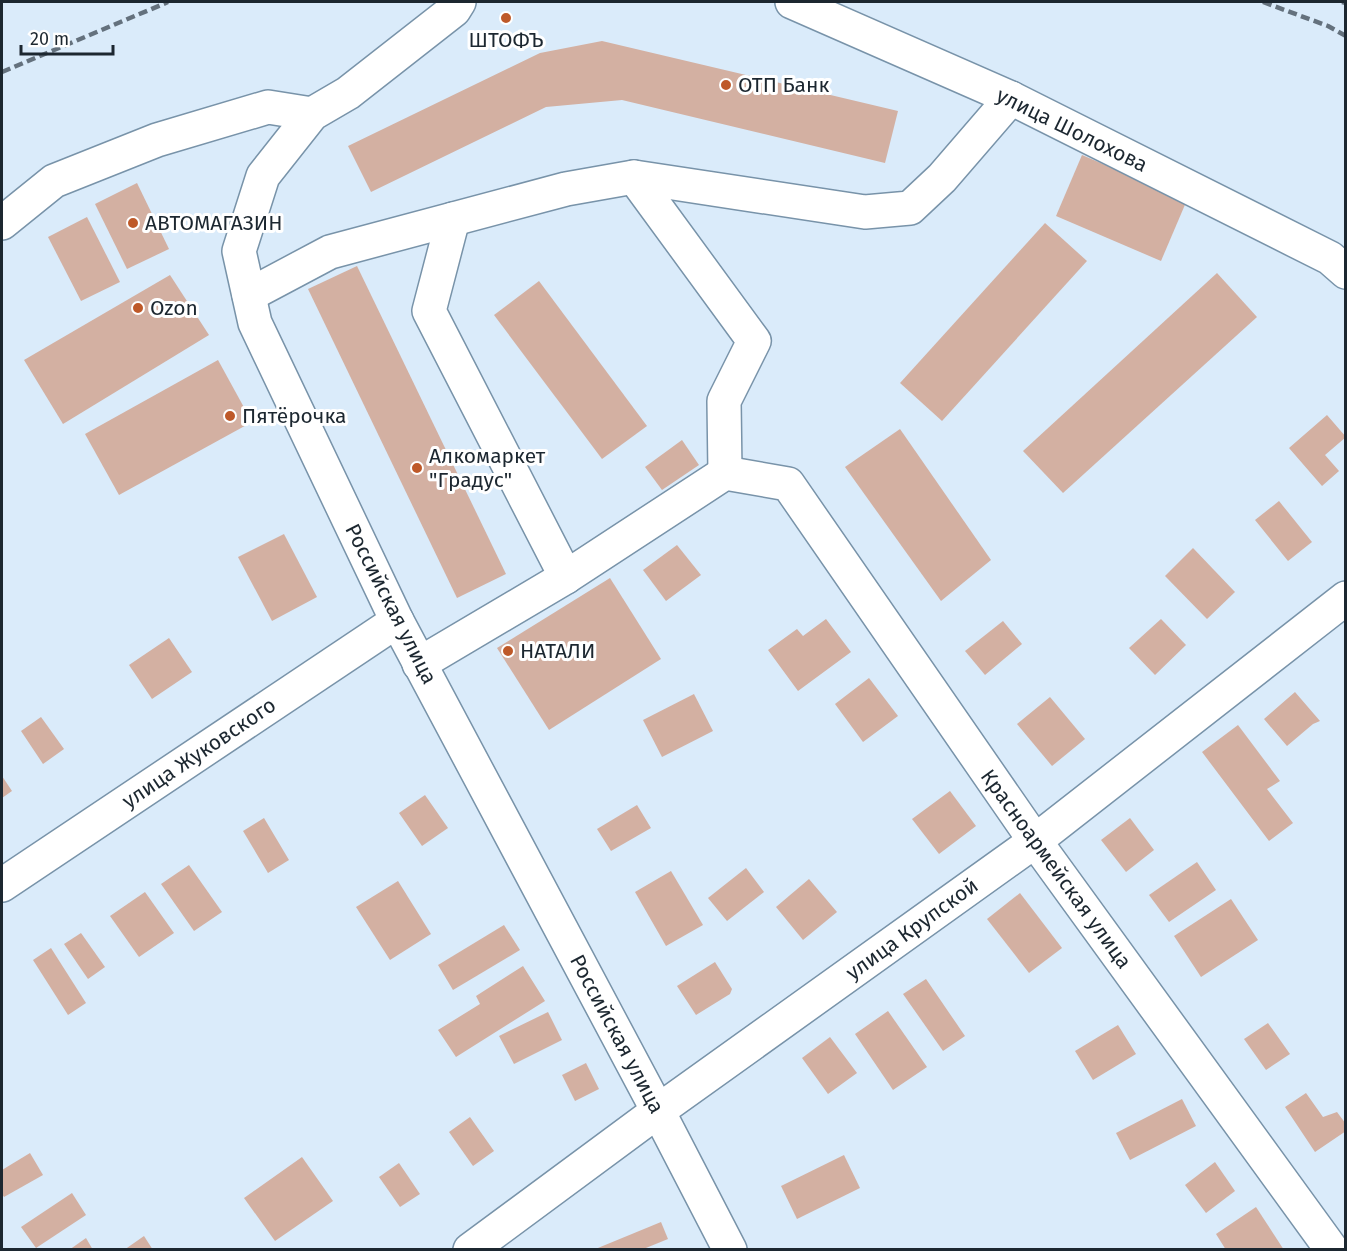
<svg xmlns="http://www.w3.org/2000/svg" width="1347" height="1251" viewBox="0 0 1347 1251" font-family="'Fira Sans',sans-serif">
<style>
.building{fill:#d3b0a2}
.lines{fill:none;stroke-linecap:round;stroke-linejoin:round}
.minor-casing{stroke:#7893a9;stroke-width:36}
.major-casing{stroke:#7893a9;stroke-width:36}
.minor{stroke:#fff;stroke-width:33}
.major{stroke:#fff;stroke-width:33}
.rail{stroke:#64717d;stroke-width:4.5;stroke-dasharray:9 4.5;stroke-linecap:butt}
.poi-dot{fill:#be5929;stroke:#fff;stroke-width:2}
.labels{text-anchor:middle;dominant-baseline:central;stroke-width:6;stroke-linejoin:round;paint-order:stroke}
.poi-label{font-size:21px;fill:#1c2730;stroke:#fff;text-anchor:start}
.street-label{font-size:21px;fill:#1c2730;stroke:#fff}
</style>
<rect width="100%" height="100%" fill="#daebfa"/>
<g class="building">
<polygon points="602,41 898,111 885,163 622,100 546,107 371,192 348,146 540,53"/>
<polygon points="1082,155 1187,200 1161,261 1056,216"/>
<polygon points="137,183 169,249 127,269 95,204"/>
<polygon points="87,217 120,282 81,301 48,237"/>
<polygon points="1045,223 1087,261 942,421 900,383"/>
<polygon points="357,266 506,574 457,598 308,289"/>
<polygon points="1217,273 1257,317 1063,493 1023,451"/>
<polygon points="170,275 209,335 63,424 24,360"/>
<polygon points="539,281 647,426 602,459 494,315"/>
<polygon points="218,360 252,422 119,495 85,434"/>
<polygon points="1327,415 1346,437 1325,455 1339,471 1322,486 1289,448"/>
<polygon points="900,429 991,560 941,601 845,467"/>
<polygon points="682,440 699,465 662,490 645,467"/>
<polygon points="1279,501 1312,542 1288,561 1255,520"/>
<polygon points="284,534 317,597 272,621 238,557"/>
<polygon points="677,545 701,575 666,601 643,570"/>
<polygon points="1193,548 1235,592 1207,619 1165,576"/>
<polygon points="610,578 661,659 549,730 497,648"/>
<polygon points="826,619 851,652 798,691 768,650 797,629 803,636"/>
<polygon points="1161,619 1186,645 1155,675 1129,648"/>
<polygon points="1003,621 1022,644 985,675 965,651"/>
<polygon points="169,638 192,672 152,699 129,665"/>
<polygon points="869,678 898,716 863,742 835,704"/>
<polygon points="1295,692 1320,721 1313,724 1287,746 1264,719"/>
<polygon points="694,694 713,731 662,757 643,720"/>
<polygon points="1050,697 1085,739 1052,766 1017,724"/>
<polygon points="41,717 64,749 43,764 21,731"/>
<polygon points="1238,725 1280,781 1267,789 1293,823 1269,841 1202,752"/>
<polygon points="2,776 12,791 2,798"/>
<polygon points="950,791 976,826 939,854 912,819"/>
<polygon points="425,795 448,828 422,846 399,813"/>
<polygon points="637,805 651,828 611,851 597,829"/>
<polygon points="264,818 289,860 268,873 243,831"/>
<polygon points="1130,818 1154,850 1126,872 1101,840"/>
<polygon points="1197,862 1216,890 1169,922 1149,895"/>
<polygon points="189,865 222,912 194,931 161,884"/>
<polygon points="746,868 764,892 727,921 708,898"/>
<polygon points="671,871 703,925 666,946 635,892"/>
<polygon points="809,879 837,912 803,940 776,907"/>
<polygon points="398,881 431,934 390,960 356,907"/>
<polygon points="145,892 174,933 139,957 110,916"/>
<polygon points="1020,893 1062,948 1029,973 987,919"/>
<polygon points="1231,899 1258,940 1201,977 1174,936"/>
<polygon points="504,925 520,950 453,990 438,965"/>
<polygon points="81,933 105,967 88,979 64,944"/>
<polygon points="51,948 86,1003 68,1015 33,960"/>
<polygon points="715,962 732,989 730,994 696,1015 677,986"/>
<polygon points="523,966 545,1001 456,1057 438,1030 480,1004 476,996"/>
<polygon points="926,979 965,1036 943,1051 903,994"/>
<polygon points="888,1011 927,1067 893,1090 855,1034"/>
<polygon points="548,1012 562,1040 514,1064 499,1036"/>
<polygon points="1268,1023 1290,1054 1266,1070 1244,1039"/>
<polygon points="1118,1025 1136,1054 1093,1080 1075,1051"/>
<polygon points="830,1037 857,1073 828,1094 802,1058"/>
<polygon points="586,1063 599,1089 575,1101 562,1075"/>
<polygon points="1306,1093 1323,1117 1337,1112 1346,1124 1346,1131 1315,1152 1285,1107"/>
<polygon points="1182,1099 1196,1126 1130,1160 1116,1133"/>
<polygon points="470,1117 494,1151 473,1166 449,1132"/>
<polygon points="30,1153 43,1175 4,1197 2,1194 2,1170"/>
<polygon points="844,1155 860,1188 797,1219 781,1186"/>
<polygon points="302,1157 333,1201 275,1241 244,1198"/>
<polygon points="1215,1162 1235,1191 1206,1213 1185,1185"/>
<polygon points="399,1163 420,1194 400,1207 379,1177"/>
<polygon points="72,1193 86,1215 36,1248 21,1227"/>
<polygon points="1256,1207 1284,1250 1226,1250 1216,1234"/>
<polygon points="661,1222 668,1239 641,1250 593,1250"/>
<polygon points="144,1236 153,1250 124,1250"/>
<polygon points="86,1238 93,1250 69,1250"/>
</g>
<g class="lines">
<g class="minor-casing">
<g id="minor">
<polyline points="792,2 1011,98 1330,258 1346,272"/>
<polyline points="634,177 754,341 724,401 725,473"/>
<polyline points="453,219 429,311 566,577"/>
<polyline points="2,223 54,181 157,140 268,107 312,114"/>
<polyline points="249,295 330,252 566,189 634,177 865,212 910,208 942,178 1011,98"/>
<polyline points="419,664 566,577 725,473 788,484 1035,841 1332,1250"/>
<polyline points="2,885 397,621"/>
<polyline points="470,1250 658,1111 1035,841 1346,598"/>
</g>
</g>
<g class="major-casing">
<polyline id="major" points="459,2 454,10 348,93 312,114 263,176 239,251 255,323 397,621 658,1111 730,1250"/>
</g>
<use href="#minor" class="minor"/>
<use href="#major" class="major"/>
<g class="rail">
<polyline points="1263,2 1328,26 1346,36"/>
<polyline points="1342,2 1346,3"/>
<polyline points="2,72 168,2"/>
</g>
</g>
<g class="poi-dot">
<circle cx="506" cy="18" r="6"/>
<circle cx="726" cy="85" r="6"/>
<circle cx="133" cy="223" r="6"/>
<circle cx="138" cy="308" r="6"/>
<circle cx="230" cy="416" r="6"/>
<circle cx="417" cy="468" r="6"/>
<circle cx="508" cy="651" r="6"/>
</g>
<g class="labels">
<g class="poi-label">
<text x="506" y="40" text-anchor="middle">ШТОФЪ</text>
<text x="738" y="85">ОТП Банк</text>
<text x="145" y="223">АВТОМАГАЗИН</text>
<text x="150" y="308">Ozon</text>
<text x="242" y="416">Пятёрочка</text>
<text x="429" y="456">Алкомаркет<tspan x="429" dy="24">"Градус"</tspan></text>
<text x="520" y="651">НАТАЛИ</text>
</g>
<g class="street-label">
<text transform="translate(1072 130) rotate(26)">улица Шолохова</text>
<text transform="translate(391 604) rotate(63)">Российская улица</text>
<text transform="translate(199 753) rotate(-34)">улица Жуковского</text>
<text transform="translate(1056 869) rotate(54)">Красноармейская улица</text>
<text transform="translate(912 929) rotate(-36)">улица Крупской</text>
<text transform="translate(617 1034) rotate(62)">Российская улица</text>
</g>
</g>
<rect width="1347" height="1251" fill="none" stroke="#1c2730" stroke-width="6"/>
<path d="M21 45v9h92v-9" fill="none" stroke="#1c2730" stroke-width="3"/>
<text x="30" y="45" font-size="18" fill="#1c2730" stroke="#ffffff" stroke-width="4.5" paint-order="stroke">20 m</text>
</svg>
